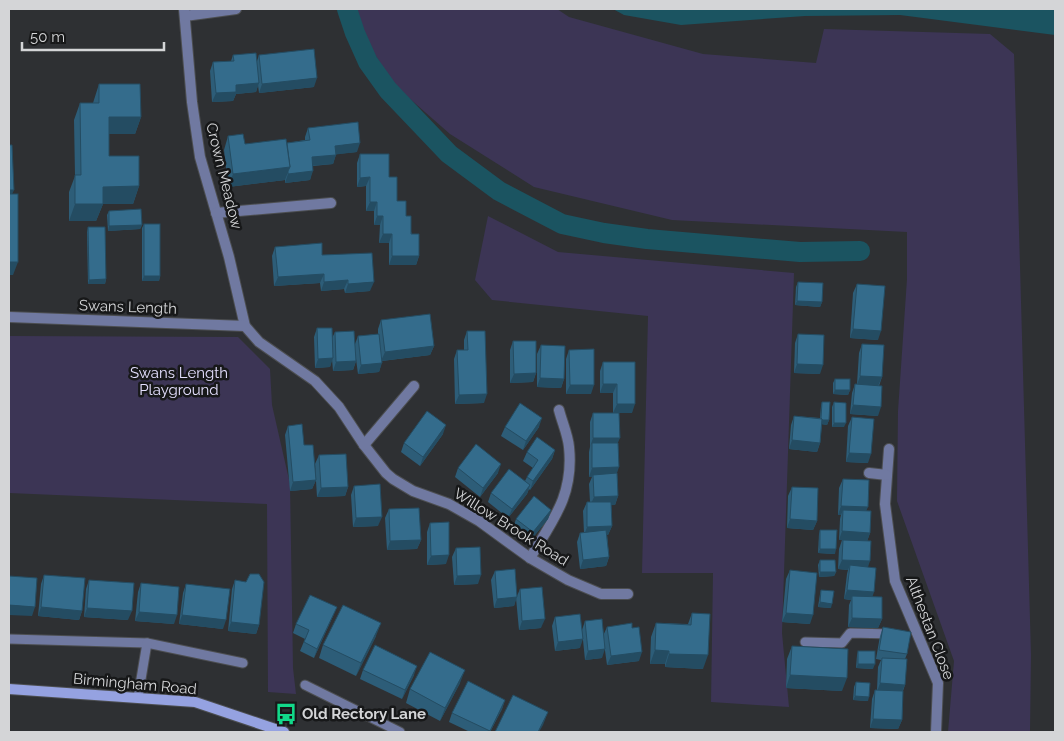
<svg xmlns="http://www.w3.org/2000/svg" width="1064" height="741" viewBox="0 0 1064 741" font-family="Raleway,sans-serif">
<style>
.green{fill:#3c3555}
.water{fill:#1b5461}
.lines{fill:none;stroke-linecap:round;stroke-linejoin:round}
.canal{stroke:#1b5461;stroke-width:20}
.service-casing{stroke:#4c4e51;stroke-width:11}
.minor-casing{stroke:#4c4e51;stroke-width:12}
.secondary-casing{stroke:#4c4e51;stroke-width:12}
.service{stroke:#7079a1;stroke-width:9}
.minor{stroke:#7079a1;stroke-width:10}
.secondary{stroke:#95a2e1;stroke-width:10}
.wall{fill:#2d5d78}
.shaded-wall{fill:#244c62}
.building{fill:#346c8c;stroke:#244c62}
.labels{text-anchor:middle;dominant-baseline:central;stroke-width:5;stroke-linejoin:round;paint-order:stroke}
.street-label{font-size:15px;fill:#d4d5d7;stroke:#171819}
.park-label{font-size:15px;fill:#e5e0ff;stroke:#171819}
.poi-label{font-size:15px;font-weight:bold;fill:#d4d5d7;stroke:#171819;text-anchor:start}
</style>
<rect width="100%" height="100%" fill="#2e3033"/>
<g class="green">
<polygon points="357,9 557,9 569,17 703,54 816,63 824,29 990,34 1014,54 1031,655 1030,732 948,732 954,661 897,501 898,411 907,279 907,232 672,220 534,187 450,134 393,84 366,40"/>
<polygon points="488,216 558,252 794,273 782,633 789,707 711,702 713,573 642,573 648,316 492,300 475,280"/>
<polygon points="9,336 238,337 270,369 272,405 290,484 293,668 296,694 268,692 267,504 9,493"/>
</g>
<polygon class="water" points="613,9 1055,9 1055,35 900,15 805,16 681,25 624,15"/>
<g class="lines">
<polyline class="canal" points="347,9 355,33 368,62 388,90 449,154 499,191 562,224 604,233 647,239 800,252 860,251"/>
<g class="service-casing">
<g id="service">
<polyline points="9,639 147,643 243,663"/>
<polyline points="805,642 842,643 850,633 892,634"/>
<polyline points="305,685 400,732"/>
<polyline points="138,697 147,643"/>
</g>
</g>
<g class="minor-casing">
<g id="minor">
<polyline points="184,9 192,102 200,157 229,257 245,326 259,342 315,381 339,407 364,445 386,473 393,479 413,491 449,504 479,521 530,558 568,580 601,594 628,594"/>
<polyline points="185,16 236,9"/>
<polyline points="216,213 331,203"/>
<polyline points="9,317 245,326"/>
<polyline points="364,445 414,386"/>
<polyline points="889,449 885,504 895,581 938,683 936,732"/>
<polyline points="869,473 887,475"/>
<path d="M530 558C553 520 574 495 569 447 568 435 562 422 559 410"/>
</g>
</g>
<g class="secondary-casing">
<polyline id="secondary" points="9,689 195,702 284,732"/>
</g>
<use href="#service" class="service"/>
<use href="#minor" class="minor"/>
<use href="#secondary" class="secondary"/>
</g>
<g class="wall">
<polygon points="233,55 257,61 259,55 314,87 259,93 258,85 256,92 236,94 233,101 212,102 210,71 213,62 231,61"/>
<polygon points="99,84 141,117 135,134 109,134 109,156 139,186 133,204 103,204 96,221 69,221 69,192 75,176 74,120 80,103 93,103"/>
<polygon points="308,128 357,152 336,154 333,164 313,166 310,180 285,183 285,180 228,187 224,150 228,136 245,144 287,143 305,140 305,137"/>
<polygon points="360,154 389,177 397,201 406,216 419,256 416,265 389,265 389,243 379,243 380,225 374,225 374,211 366,211 366,186 357,187 357,163"/>
<polygon points="109,211 142,225 140,229 108,231 107,215"/>
<polygon points="144,224 160,276 159,281 142,281 142,228"/>
<polygon points="88,227 106,279 105,284 88,284 87,232"/>
<polygon points="275,247 322,255 370,291 345,293 344,289 321,291 320,283 274,286 272,256"/>
<polygon points="798,282 822,302 820,307 795,305 796,287"/>
<polygon points="857,284 878,340 850,338 853,293"/>
<polygon points="381,320 434,346 430,355 382,361 379,372 358,374 356,359 356,361 353,370 333,371 332,359 330,367 315,368 314,337 317,328 332,338 335,332 355,344 358,336 378,334 378,329"/>
<polygon points="467,331 484,403 455,404 454,359 457,350 464,350 464,340"/>
<polygon points="798,334 820,374 794,373 795,343"/>
<polygon points="513,341 536,373 533,382 510,383 510,350"/>
<polygon points="862,344 882,377 879,386 878,416 850,414 852,393 855,384 857,384 859,353"/>
<polygon points="541,345 564,379 561,388 537,387 537,354"/>
<polygon points="569,350 591,394 566,394 566,359"/>
<polygon points="603,362 635,362 632,413 613,413 613,393 600,393 600,371"/>
<polygon points="835,379 850,390 848,395 833,394 833,383"/>
<polygon points="822,402 829,420 827,425 822,424 820,443 817,452 789,449 791,425 794,416 820,418 821,406"/>
<polygon points="834,402 844,427 832,427 832,407"/>
<polygon points="593,413 618,443 617,473 618,496 615,505 611,505 612,526 608,535 607,535 609,557 606,566 580,569 577,542 580,533 584,533 583,511 587,502 590,502 589,484 592,477 589,477 589,452 590,447 590,422"/>
<polygon points="852,417 868,463 846,462 848,426"/>
<polygon points="288,426 304,445 316,480 312,489 290,491 285,435"/>
<polygon points="505,427 539,427 523,450 501,436"/>
<polygon points="443,434 420,466 401,452 404,443"/>
<polygon points="555,450 552,459 530,490 529,489 527,494 508,518 488,502 491,493 525,481 527,477 533,468 523,461 527,452"/>
<polygon points="319,455 348,487 345,496 317,497 315,464"/>
<polygon points="458,468 498,473 480,497 455,477"/>
<polygon points="843,479 866,511 870,533 867,541 868,567 872,597 882,619 878,628 848,627 849,605 851,600 844,599 847,574 848,570 838,569 839,549 842,540 839,540 840,519 841,515 838,515 839,488"/>
<polygon points="354,486 378,526 353,527 351,495"/>
<polygon points="792,487 817,521 813,530 787,528 788,496"/>
<polygon points="389,509 421,540 417,549 387,550 385,518"/>
<polygon points="551,510 548,519 530,541 513,528 516,519"/>
<polygon points="430,523 446,564 427,565 427,532"/>
<polygon points="820,530 835,554 818,553 819,534"/>
<polygon points="456,548 478,584 454,585 452,557"/>
<polygon points="820,560 836,572 834,576 819,577 818,565"/>
<polygon points="790,570 810,624 782,622 786,579"/>
<polygon points="495,571 517,596 520,589 541,628 519,630 516,598 514,606 494,608 491,580"/>
<polygon points="44,575 82,611 79,620 38,616 41,584"/>
<polygon points="89,580 128,620 84,617 86,589"/>
<polygon points="235,580 259,625 256,634 228,631 232,589"/>
<polygon points="141,583 174,624 135,621 138,592"/>
<polygon points="186,584 223,629 179,624 183,593"/>
<polygon points="821,590 831,608 818,607 820,594"/>
<polygon points="337,607 333,616 314,658 300,651 305,639 293,633 296,624"/>
<polygon points="692,613 703,669 665,667 665,664 650,664 651,637 656,623 688,624"/>
<polygon points="555,617 580,648 555,651 552,626"/>
<polygon points="585,621 603,636 607,627 632,628 639,661 607,665 603,636 602,658 585,660 582,630"/>
<polygon points="883,627 907,654 905,659 905,685 903,691 902,720 898,729 870,728 872,699 875,690 877,690 878,667 881,660 876,659 880,636"/>
<polygon points="376,636 356,676 319,658 323,645"/>
<polygon points="792,646 842,691 786,688 787,659"/>
<polygon points="858,651 873,669 856,668 857,655"/>
<polygon points="363,670 414,675 402,699 360,679"/>
<polygon points="856,682 868,701 853,700 854,687"/>
<polygon points="460,683 440,721 406,703 410,689"/>
<polygon points="505,700 502,709 490,732 470,732 449,722 452,713"/>
</g>
<g class="shaded-wall">
<polygon points="317,78 314,87 259,93 262,84"/>
<polygon points="259,83 256,92 236,94 233,101 212,102 216,93 236,85"/>
<polygon points="109,117 141,117 135,134 102,134"/>
<polygon points="360,143 357,152 332,155 335,146"/>
<polygon points="336,155 333,164 308,166 312,157"/>
<polygon points="290,167 285,180 228,187 233,174"/>
<polygon points="313,171 310,180 285,183 288,174"/>
<polygon points="370,177 366,186 357,187 360,178"/>
<polygon points="139,186 133,204 103,204 96,221 69,221 75,204 103,187"/>
<polygon points="9,190 14,190 10,199 9,199"/>
<polygon points="370,202 377,202 374,211 366,211"/>
<polygon points="377,216 383,216 380,225 374,225"/>
<polygon points="142,225 140,229 108,231 109,226"/>
<polygon points="383,234 392,234 389,243 379,243"/>
<polygon points="392,256 419,256 416,265 389,265"/>
<polygon points="9,262 18,262 13,275 9,275"/>
<polygon points="324,274 320,283 274,286 278,277"/>
<polygon points="144,276 160,276 159,281 142,281"/>
<polygon points="106,279 105,284 88,284 89,280"/>
<polygon points="348,280 344,289 321,291 324,282"/>
<polygon points="374,282 370,291 345,293 348,284"/>
<polygon points="797,301 822,302 820,307 795,305"/>
<polygon points="853,329 881,331 878,340 850,338"/>
<polygon points="434,346 430,355 381,361 385,352"/>
<polygon points="333,358 330,367 315,368 318,359"/>
<polygon points="356,361 353,370 333,371 336,362"/>
<polygon points="382,363 379,372 358,374 361,365"/>
<polygon points="797,364 823,365 820,374 794,373"/>
<polygon points="536,373 533,382 510,383 514,374"/>
<polygon points="860,376 882,377 878,386 857,385"/>
<polygon points="540,378 564,379 561,388 537,387"/>
<polygon points="603,384 617,384 613,393 600,393"/>
<polygon points="570,385 594,385 591,394 566,394"/>
<polygon points="835,390 850,390 848,395 833,394"/>
<polygon points="487,394 484,403 455,404 459,395"/>
<polygon points="617,404 635,404 632,413 613,413"/>
<polygon points="853,405 881,407 878,416 850,414"/>
<polygon points="542,418 539,427 523,450 526,441"/>
<polygon points="821,419 829,420 827,425 819,424"/>
<polygon points="834,423 846,423 844,427 832,427"/>
<polygon points="446,425 443,434 420,466 423,457"/>
<polygon points="593,438 620,438 616,447 592,443 590,447"/>
<polygon points="792,440 820,443 817,452 789,449"/>
<polygon points="555,450 552,459 530,490 533,481"/>
<polygon points="849,453 871,454 868,463 846,462"/>
<polygon points="501,464 498,473 480,497 483,488"/>
<polygon points="619,467 616,476 593,475 592,477 589,477 592,468"/>
<polygon points="316,480 312,489 290,491 293,482"/>
<polygon points="530,485 527,494 508,518 512,509"/>
<polygon points="348,487 345,496 317,497 321,488"/>
<polygon points="618,496 615,505 590,506 594,497"/>
<polygon points="841,506 868,507 864,516 843,510 841,515 838,515"/>
<polygon points="551,510 548,519 530,541 533,532"/>
<polygon points="382,517 378,526 353,527 356,518"/>
<polygon points="790,519 817,521 813,530 787,528"/>
<polygon points="612,526 608,535 584,536 587,527"/>
<polygon points="842,531 870,533 867,542 839,540"/>
<polygon points="421,540 417,549 387,550 390,541"/>
<polygon points="820,549 836,549 835,554 818,553"/>
<polygon points="449,555 446,564 427,565 431,556"/>
<polygon points="609,557 606,566 580,569 583,560"/>
<polygon points="842,560 870,561 867,570 850,565 848,570 838,569"/>
<polygon points="820,572 836,572 834,576 819,577"/>
<polygon points="481,575 478,584 454,585 457,576"/>
<polygon points="847,590 874,592 871,601 852,596 851,600 844,599"/>
<polygon points="517,597 514,606 494,608 497,599"/>
<polygon points="820,602 832,604 831,608 818,607"/>
<polygon points="9,605 35,607 32,616 9,615"/>
<polygon points="41,607 82,611 79,620 38,616"/>
<polygon points="337,607 333,616 314,658 317,649"/>
<polygon points="87,608 132,611 128,620 84,617"/>
<polygon points="139,612 177,615 174,624 135,621"/>
<polygon points="786,613 813,615 810,624 782,622"/>
<polygon points="182,615 226,620 223,629 179,624"/>
<polygon points="852,618 882,619 878,628 848,627"/>
<polygon points="545,619 541,628 519,630 522,621"/>
<polygon points="231,622 259,625 256,634 228,631"/>
<polygon points="381,623 376,636 356,676 361,663"/>
<polygon points="583,639 580,648 555,651 558,642"/>
<polygon points="605,649 602,658 585,660 588,651"/>
<polygon points="655,650 669,651 665,664 650,664"/>
<polygon points="642,652 639,661 607,665 611,656"/>
<polygon points="669,654 708,655 703,669 665,667"/>
<polygon points="858,664 875,664 873,669 856,668"/>
<polygon points="417,666 414,675 402,699 405,690"/>
<polygon points="465,670 460,683 440,721 445,708"/>
<polygon points="790,675 847,678 842,691 786,688"/>
<polygon points="880,683 905,685 901,694 877,692"/>
<polygon points="855,696 869,697 868,701 853,700"/>
<polygon points="505,700 502,709 490,732 489,732"/>
<polygon points="548,712 543,725 539,732 538,732"/>
<polygon points="873,719 902,720 898,729 870,728"/>
</g>
<g class="building">
<polygon points="314,49 317,78 262,84 259,55"/>
<polygon points="256,53 259,83 236,85 236,92 216,93 213,62 234,61 233,55"/>
<polygon points="99,84 140,84 141,117 109,117 109,156 139,156 139,186 103,187 103,204 75,204 75,175 81,175 80,103 99,103"/>
<polygon points="358,122 360,143 335,146 336,155 312,157 313,171 288,174 288,171 290,167 287,143 310,140 308,128"/>
<polygon points="243,134 245,144 286,139 290,167 233,174 228,136"/>
<polygon points="9,145 12,145 14,190 9,190"/>
<polygon points="360,154 389,154 389,177 397,177 397,201 406,201 406,216 411,216 411,234 419,234 419,256 392,256 392,234 383,234 383,216 377,216 377,202 370,202 370,177 360,178"/>
<rect x="9" y="194" width="9" height="68"/>
<polygon points="141,209 142,225 109,226 109,211"/>
<rect x="144" y="224" width="16" height="52"/>
<polygon points="88,227 105,227 106,279 89,280"/>
<polygon points="322,243 322,255 372,253 374,282 348,284 348,280 324,282 324,274 278,277 275,247"/>
<polygon points="798,282 823,283 822,302 797,301"/>
<polygon points="857,284 885,286 881,331 853,329"/>
<polygon points="430,314 434,346 385,352 381,320"/>
<polygon points="317,328 332,328 333,358 318,359"/>
<polygon points="354,331 356,361 336,362 335,332"/>
<polygon points="467,331 485,331 487,394 459,395 457,350 468,350"/>
<polygon points="379,334 382,363 361,365 358,336"/>
<polygon points="798,334 824,335 823,365 797,364"/>
<polygon points="513,341 536,341 536,373 514,374"/>
<polygon points="862,344 884,345 882,377 860,376"/>
<polygon points="541,345 565,346 564,379 540,378"/>
<polygon points="594,349 594,385 570,385 569,350"/>
<polygon points="603,362 635,362 635,404 617,404 617,384 603,384"/>
<rect x="835" y="379" width="15" height="11"/>
<polygon points="855,384 882,386 881,407 853,405"/>
<polygon points="822,402 830,402 829,420 822,420 822,419 821,418"/>
<polygon points="834,402 846,403 846,423 834,423"/>
<polygon points="520,403 542,418 526,441 505,427"/>
<polygon points="427,411 446,425 423,457 404,443"/>
<polygon points="593,413 619,413 620,438 593,438"/>
<polygon points="794,416 822,419 820,443 792,440"/>
<polygon points="852,417 874,419 871,454 849,453"/>
<polygon points="302,424 304,445 313,445 316,480 293,482 288,426"/>
<polygon points="537,437 555,450 533,481 527,477 538,460 527,452"/>
<polygon points="592,443 618,443 619,467 592,468"/>
<polygon points="476,444 501,464 483,488 458,468"/>
<polygon points="346,454 348,487 321,488 319,455"/>
<polygon points="509,469 530,485 512,509 491,493"/>
<polygon points="617,473 618,496 594,497 593,475"/>
<polygon points="843,479 869,480 868,507 841,506"/>
<polygon points="380,484 382,517 356,518 354,486"/>
<polygon points="792,487 818,488 817,521 790,519"/>
<polygon points="534,496 551,510 533,532 516,519"/>
<polygon points="587,502 611,502 612,526 587,527"/>
<polygon points="419,508 421,540 390,541 389,509"/>
<polygon points="843,510 871,511 870,533 842,531"/>
<polygon points="449,522 449,555 431,556 430,523"/>
<polygon points="606,530 609,557 583,560 580,533"/>
<polygon points="820,530 837,530 836,549 820,549"/>
<polygon points="843,540 871,541 870,561 842,560"/>
<polygon points="480,547 481,575 457,576 456,548"/>
<polygon points="820,560 835,560 836,572 820,572"/>
<polygon points="850,565 876,568 874,592 847,590"/>
<polygon points="515,569 517,597 497,599 495,571"/>
<polygon points="790,570 817,573 813,615 786,613"/>
<polygon points="250,574 259,574 264,582 259,625 231,622 235,580 246,582"/>
<polygon points="44,575 85,578 82,611 41,607"/>
<polygon points="9,576 37,578 35,607 9,605"/>
<polygon points="89,580 134,583 132,611 87,608"/>
<polygon points="141,583 179,587 177,615 139,612"/>
<polygon points="186,584 230,589 226,620 182,615"/>
<polygon points="542,587 545,619 522,621 520,589"/>
<polygon points="821,590 834,591 832,604 820,602"/>
<polygon points="310,595 337,607 317,649 304,642 309,630 296,624"/>
<polygon points="852,596 882,597 882,619 852,618"/>
<polygon points="343,605 381,623 361,663 323,645"/>
<polygon points="692,613 710,614 708,655 669,654 669,651 655,650 656,623 691,625"/>
<polygon points="580,614 583,639 558,642 555,617"/>
<polygon points="602,619 605,649 588,651 585,621"/>
<polygon points="632,623 632,628 639,627 642,652 611,656 607,627"/>
<polygon points="883,627 911,632 907,654 879,650"/>
<polygon points="375,645 417,666 405,690 363,670"/>
<polygon points="792,646 848,649 847,678 790,675"/>
<rect x="858" y="651" width="17" height="13"/>
<polygon points="430,652 465,670 445,708 410,689"/>
<polygon points="882,658 907,659 905,685 880,683"/>
<polygon points="468,681 505,700 490,731 452,713"/>
<polygon points="856,682 870,683 869,697 855,696"/>
<polygon points="875,690 903,691 902,720 873,719"/>
<polygon points="513,695 548,712 538,732 495,732"/>
</g>
<defs>
<g id="bus-bare" transform="scale(1.725)"><path d="M-5-6H5V4H4V6H2V4H-2V6H-4V4H-5ZM-3.5-4V0h7V-4ZM-3.5 1.2v1.5H-2V1.2ZM2 1.2v1.5H3.5V1.2Z" fill="#12d98a" stroke="#171819" stroke-width="2.5" paint-order="stroke"/></g>
</defs>
<g fill-rule="evenodd">
<use href="#bus-bare" x="286" y="714"/>
</g>
<g class="labels">
<g class="street-label">
<text transform="translate(224 176) rotate(76)">Crown Meadow</text>
<text transform="translate(128 307) rotate(2)">Swans Length</text>
<text transform="translate(511 527) rotate(32)">Willow Brook Road</text>
<text transform="translate(930 628) rotate(69)">Althestan Close</text>
<text transform="translate(135 684) rotate(5)">Birmingham Road</text>
</g>
<g class="park-label">
<text x="179" y="373">Swans Length<tspan x="179" dy="17">Playground</tspan></text>
</g>
<g class="poi-label">
<text x="302" y="714">Old Rectory Lane</text>
</g>
</g>
<rect width="1064" height="741" fill="none" stroke="#d4d5d7" stroke-width="20"/>
<path d="M22 42v8h142v-8" fill="none" stroke="#d4d5d7" stroke-width="2.5"/>
<text x="30" y="42" font-size="15" fill="#d4d5d7" stroke="#171819" stroke-width="4" paint-order="stroke">50 m</text>
</svg>
